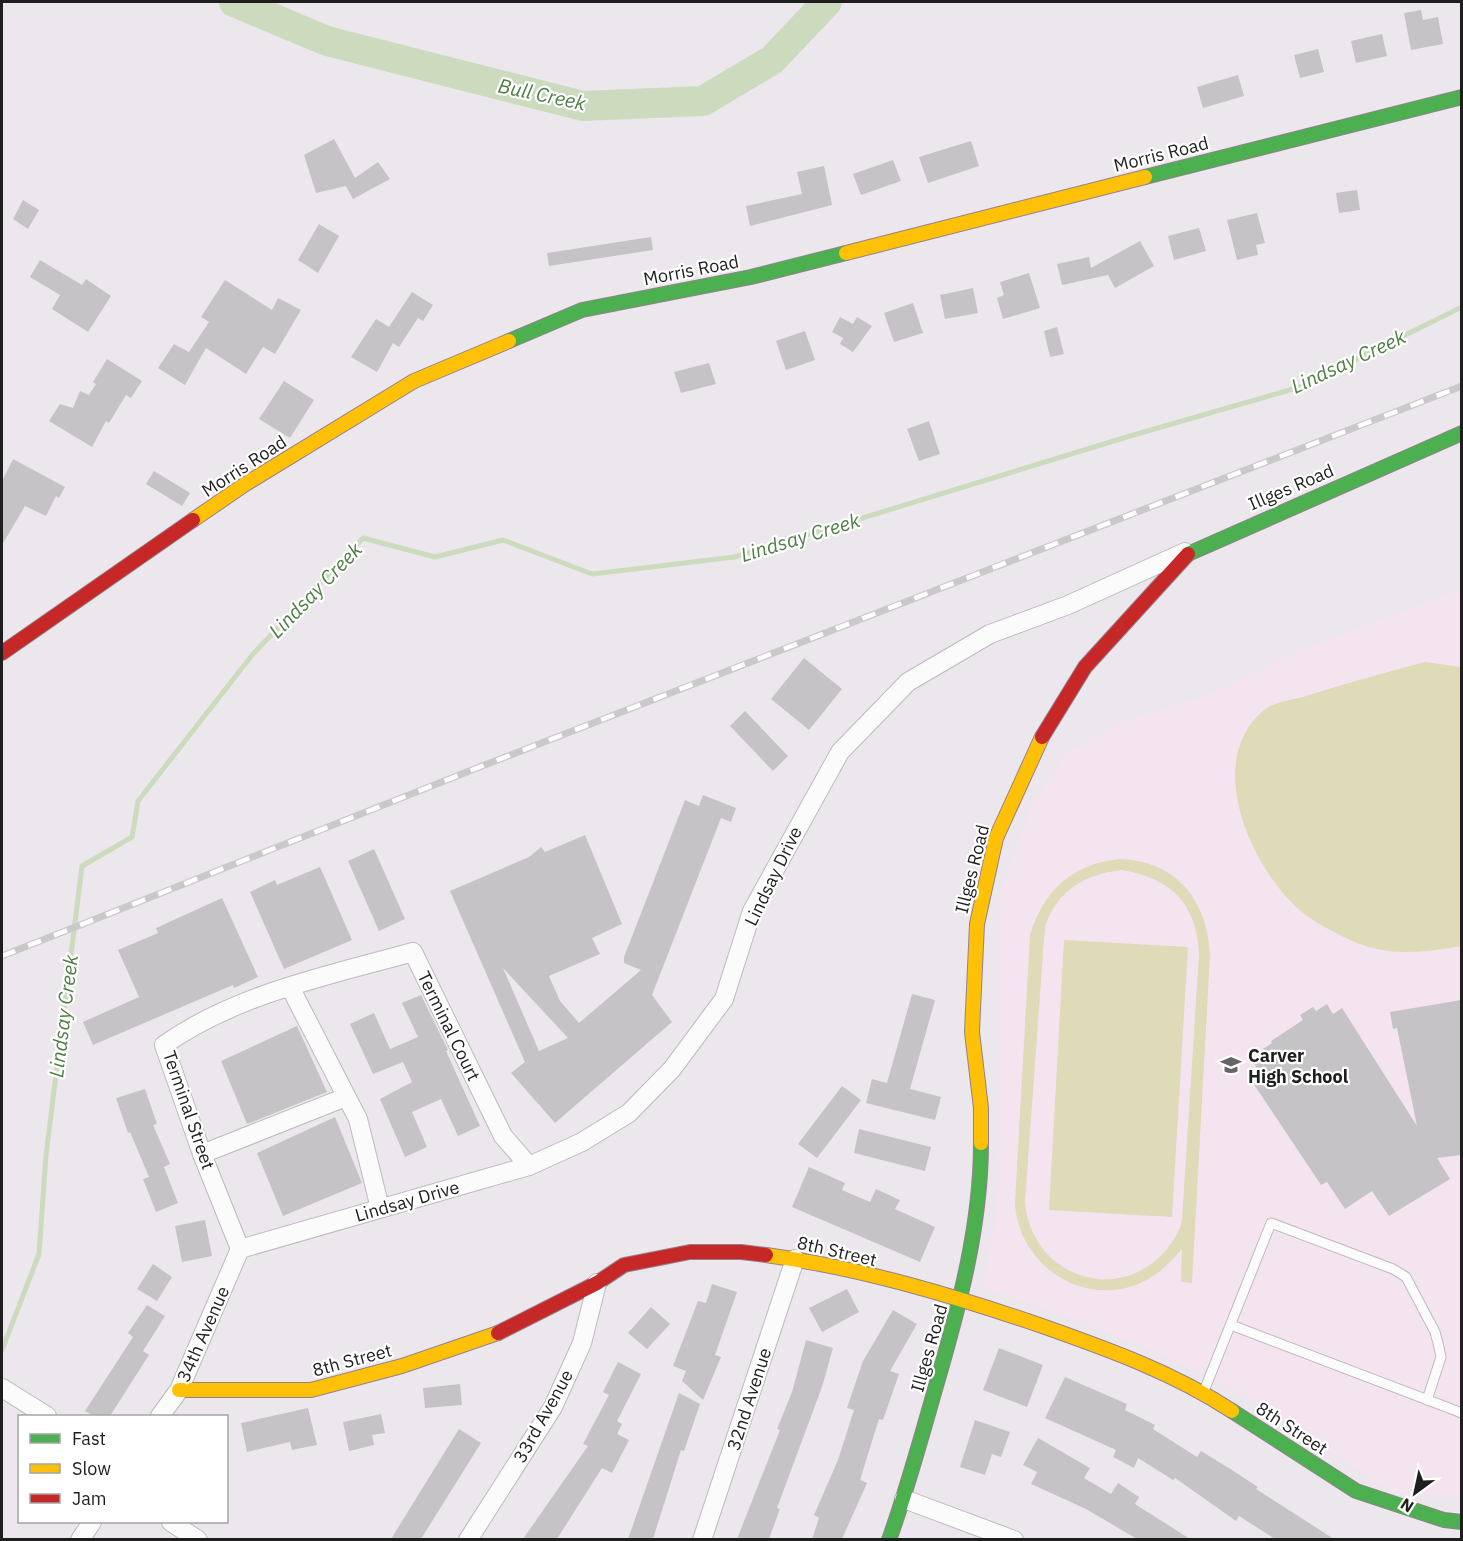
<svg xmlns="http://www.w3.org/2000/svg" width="1463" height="1541" viewBox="0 0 1463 1541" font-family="'IBM Plex Sans',sans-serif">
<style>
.education{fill:#f4e4f0}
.pitch{fill:#dfdab7;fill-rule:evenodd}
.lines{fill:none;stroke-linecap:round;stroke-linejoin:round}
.stream{stroke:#ccdbbe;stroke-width:5}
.river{stroke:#ccdbbe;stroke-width:30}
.building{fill:#c6c3c7;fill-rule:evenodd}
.lane-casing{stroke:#bcbabc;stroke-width:11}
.street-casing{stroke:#bcbabc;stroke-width:20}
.fast-casing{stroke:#94818d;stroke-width:16}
.slow-casing{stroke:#94818d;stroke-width:16}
.jam-casing{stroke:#94818d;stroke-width:16}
.lane{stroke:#fcfbfc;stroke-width:9}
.street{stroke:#fcfbfc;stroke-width:18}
.fast{stroke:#4caf50;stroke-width:14}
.slow{stroke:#ffc107;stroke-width:14}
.jam{stroke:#c62828;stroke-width:14}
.rail-casing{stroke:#cac9ca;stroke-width:7}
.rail{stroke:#fff;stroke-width:4.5;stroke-dasharray:14;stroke-linecap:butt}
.labels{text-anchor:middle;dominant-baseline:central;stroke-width:4.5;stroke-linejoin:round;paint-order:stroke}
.street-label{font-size:18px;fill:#1e1e1e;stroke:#fff}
.poi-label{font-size:18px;font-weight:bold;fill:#1e1e1e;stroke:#fff;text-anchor:start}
.water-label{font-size:20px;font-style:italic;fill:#4e7e44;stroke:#fff}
</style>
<rect width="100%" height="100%" fill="#ece7ec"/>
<polygon class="education" points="1461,589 1461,1499 1394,1493 1234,1389 1165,1356 1077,1320 982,1287 998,1213 1000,895 1029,812 1066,752 1130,719 1208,695 1296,652"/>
<g class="pitch">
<path d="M1425 662 1461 667V946C1424 953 1386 957 1350 940 1333 932 1310 920 1296 907 1249 862 1204 760 1264 710 1274 702 1291 700 1303 697 1344 684 1384 673 1425 662Z"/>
<path d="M1120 859C1177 861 1208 901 1210 955L1192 1283 1181 1282 1182 1249C1169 1264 1155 1278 1136 1285 1078 1306 1018 1262 1015 1203L1030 935C1044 890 1072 864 1120 859ZM1122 870C1171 878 1197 904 1199 954L1182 1220C1180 1231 1174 1240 1167 1249 1118 1308 1030 1275 1025 1201L1045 926C1058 890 1085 874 1122 870Z"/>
<polygon points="1064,940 1188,947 1172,1217 1049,1210"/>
</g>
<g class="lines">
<polyline class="stream" points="2,1350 39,1254 46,1155 82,866 132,837 138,801 253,654 363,538 435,557 503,540 592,574 735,557 1130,436 1300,387 1462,307"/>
<polyline class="river" points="234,2 327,41 583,106 703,101 772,60 827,2"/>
</g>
<g class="building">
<polygon points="1421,10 1423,20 1438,17 1443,44 1411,50 1404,13"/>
<polygon points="1382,34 1387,56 1356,63 1351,41"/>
<polygon points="1318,49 1324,72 1300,78 1294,55"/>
<polygon points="1238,75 1244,96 1203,108 1197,87"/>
<polygon points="334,139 355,178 378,162 390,179 353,199 346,186 316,193 304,155"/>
<polygon points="971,141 979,166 928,183 919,157"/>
<polygon points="893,160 901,181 861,195 853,174"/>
<polygon points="824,166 832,205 750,226 746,206 802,194 797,172"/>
<polygon points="1357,190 1360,210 1339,213 1336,193"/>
<polygon points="23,200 39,210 28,229 13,219"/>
<polygon points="1257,213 1265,243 1256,245 1258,255 1237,260 1227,220"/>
<polygon points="319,224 339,236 318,273 298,260"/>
<polygon points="1199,228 1206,251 1174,260 1168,236"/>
<polygon points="651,237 653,250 549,266 547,253"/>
<polygon points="1140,241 1154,266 1115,288 1108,275 1062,285 1057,264 1089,257 1091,268"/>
<polygon points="40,260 82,285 86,279 111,296 88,332 52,309 60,295 30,277"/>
<polygon points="1029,273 1040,308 1003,319 997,298 1004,295 1000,282"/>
<polygon points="225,280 272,310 278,298 301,310 275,354 263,347 246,374 206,348 185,385 158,368 174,344 189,352 209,322 201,317"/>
<polygon points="973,288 978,313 945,319 940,295"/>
<polygon points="412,292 433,305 423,321 418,318 399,347 393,343 377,372 351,357 376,319 389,327"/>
<polygon points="913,303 923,333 894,342 884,313"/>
<polygon points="840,317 853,324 857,317 872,326 853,352 840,344 843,338 832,332"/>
<polygon points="1057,327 1064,354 1050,357 1044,331"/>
<polygon points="805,331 815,360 786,370 776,341"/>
<polygon points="107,359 142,381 131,398 126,395 109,423 106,421 92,447 49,421 60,404 73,408 80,391 89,395 96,384 93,382"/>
<polygon points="709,363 716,384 681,393 674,372"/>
<polygon points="284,381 314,400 290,438 259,419"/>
<polygon points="929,421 940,454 919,461 907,429"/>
<polygon points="13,459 65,487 59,498 56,496 46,516 25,506 2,545 2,481"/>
<polygon points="154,471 190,493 182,506 146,484"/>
<polygon points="804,658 842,689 809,730 771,699"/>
<polygon points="745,711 788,756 773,771 730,726"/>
<path d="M703 795 736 808 731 822 721 818 652 995 672 1022 555 1123 511 1073 525 1062 450 891 529 857 541 847 545 852 585 835 622 924 592 938 600 954 549 976 560 1001 579 1023 641 970 624 963V957L685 800 699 806ZM503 968 568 1038 539 1051Z"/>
<polygon points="374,849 405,919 379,931 348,861"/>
<polygon points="320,867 352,940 284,969 250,892 275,880 277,885"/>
<polygon points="222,898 258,977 234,988 233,985 93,1045 83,1022 139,997 118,950 158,933 156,928"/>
<polygon points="912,994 935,1000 910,1089 941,1097 935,1120 866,1103 872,1079 887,1083"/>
<polygon points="421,995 448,1050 446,1051 480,1126 458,1136 441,1099 412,1112 427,1147 405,1157 380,1099 412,1082 403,1062 373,1074 350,1024 374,1013 390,1049 418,1037 402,1003"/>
<polygon points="1461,1000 1461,1155 1437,1158 1450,1179 1389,1216 1372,1191 1345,1209 1327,1182 1321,1185 1249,1077 1259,1071 1253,1062 1265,1054 1263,1049 1272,1043 1271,1041 1303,1020 1300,1015 1313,1007 1316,1011 1327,1004 1333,1014 1342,1008 1417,1126 1397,1028 1393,1029 1390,1012"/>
<polygon points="297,1026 327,1092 247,1124 221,1061"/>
<polygon points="842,1086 861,1100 817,1158 798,1144"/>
<polygon points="145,1089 157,1124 153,1125 170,1164 164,1167 178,1203 156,1212 143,1179 149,1177 130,1132 128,1133 116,1098"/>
<polygon points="335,1117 362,1183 283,1216 257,1153"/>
<polygon points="859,1129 931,1147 925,1171 854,1153"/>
<polygon points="809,1167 845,1183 842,1190 870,1202 876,1189 900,1200 895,1209 935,1227 920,1262 792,1207"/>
<polygon points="205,1220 212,1256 182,1262 175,1226"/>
<polygon points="153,1264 172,1277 157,1301 137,1289"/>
<polygon points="712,1284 737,1292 715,1355 721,1357 703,1400 682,1381 686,1371 673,1366 698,1301 706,1303"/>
<polygon points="847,1289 859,1312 822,1332 809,1308"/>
<polygon points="147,1305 165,1316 143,1351 149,1355 110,1416 94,1416 85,1411 133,1337 128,1333"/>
<polygon points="651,1307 670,1324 647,1349 628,1333"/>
<polygon points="893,1310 917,1324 890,1371 899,1374 883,1420 879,1419 860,1480 867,1483 842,1539 812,1539 819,1518 814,1515 838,1460 854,1410 847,1408 863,1361"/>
<polygon points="806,1340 833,1348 822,1387 777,1508 780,1509 769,1539 737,1539 780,1430 777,1429 792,1392"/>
<polygon points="999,1348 1043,1365 1027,1407 983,1390"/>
<polygon points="618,1362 641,1374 617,1421 622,1424 617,1434 629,1440 612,1473 602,1468 557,1539 523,1539 588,1446 583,1444 609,1395 603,1392"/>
<polygon points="1065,1377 1127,1404 1125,1410 1155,1425 1153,1429 1197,1457 1201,1451 1232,1470 1258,1487 1256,1489 1334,1539 1275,1539 1239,1516 1236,1521 1175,1478 1173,1480 1138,1458 1134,1468 1113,1457 1116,1450 1045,1418"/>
<polygon points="460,1384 462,1405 425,1408 423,1388"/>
<polygon points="679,1393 700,1404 684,1451 681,1450 653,1539 628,1539"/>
<polygon points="308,1408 317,1445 292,1450 290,1442 247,1452 241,1423"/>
<polygon points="381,1414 385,1433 372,1435 374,1445 349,1451 343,1422"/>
<polygon points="975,1420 1010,1432 1001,1457 992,1454 985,1475 960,1467"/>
<polygon points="459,1429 481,1443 421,1539 391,1539"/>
<polygon points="1038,1438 1090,1468 1084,1478 1111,1494 1118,1483 1139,1497 1135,1504 1190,1539 1137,1539 1086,1509 1031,1484 1037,1472 1023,1465"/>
</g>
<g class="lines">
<g class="lane-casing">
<g id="lane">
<polyline points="1231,1325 1462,1413"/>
<polyline points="1204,1391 1271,1223 1393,1269 1406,1277 1435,1332 1438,1343 1441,1357 1427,1400"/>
</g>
</g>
<g class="street-casing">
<g id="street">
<polyline points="290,987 358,1119 380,1208"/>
<polyline points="202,1154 346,1097"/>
<polyline points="240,1249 529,1166 582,1142 629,1113 672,1069 724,999 752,911 840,752 908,682 990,634 1068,605 1185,552"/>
<path d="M240 1249 202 1154 164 1045C236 994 330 975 413 952L503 1136 529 1166"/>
<polyline points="2,1388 47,1416"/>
<polyline points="160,1416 179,1390 240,1249"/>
<polyline points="904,1499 1014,1540"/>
<polyline points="171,1522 198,1540"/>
<polyline points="80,1540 92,1522"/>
<polyline points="468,1540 553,1407 582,1343 597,1283"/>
<polyline points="702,1540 795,1259"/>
</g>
</g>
<g class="fast-casing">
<g id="fast">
<polyline points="1145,177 1462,97"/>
<polyline points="509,341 582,310 751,277 846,253"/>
<polyline points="1188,554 1462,433"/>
<polyline points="1232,1411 1356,1491 1444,1520 1462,1522"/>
<path d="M889 1540C907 1490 921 1438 936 1386 959 1307 981 1226 981 1143"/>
</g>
</g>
<g class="slow-casing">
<g id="slow">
<polyline points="846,253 1145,177"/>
<polyline points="193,520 244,485 414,381 509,341"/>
<polyline points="981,1143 981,1108 972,1032 977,924 996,838 1042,737"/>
<path d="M766 1255C861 1268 955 1296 1045 1327 1110 1350 1174 1373 1232 1411"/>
<polyline points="179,1390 311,1390 402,1366 498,1333"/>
</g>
</g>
<g class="jam-casing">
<g id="jam">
<polyline points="2,653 193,520"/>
<polyline points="1042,737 1085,667 1188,554"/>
<polyline points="498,1333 597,1283 624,1265 690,1252 741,1252 766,1255"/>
</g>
</g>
<use href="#lane" class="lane"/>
<use href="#street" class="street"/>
<use href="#fast" class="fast"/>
<use href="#slow" class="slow"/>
<use href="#jam" class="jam"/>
<g class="rail-casing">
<polyline id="rail" points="2,956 482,766 1462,386"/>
</g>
<use href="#rail" class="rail"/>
</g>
<defs>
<g id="school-bare" transform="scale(1.62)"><path d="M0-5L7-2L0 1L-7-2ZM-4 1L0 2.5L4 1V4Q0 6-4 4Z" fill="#666466" stroke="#fff" stroke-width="2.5" paint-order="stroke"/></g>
</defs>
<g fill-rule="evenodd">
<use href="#school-bare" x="1231" y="1065"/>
</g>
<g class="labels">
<g class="street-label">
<text transform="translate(1161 154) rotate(-14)">Morris Road</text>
<text transform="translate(691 270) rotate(-11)">Morris Road</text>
<text transform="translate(244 466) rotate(-33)">Morris Road</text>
<text transform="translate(1291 487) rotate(-23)">Illges Road</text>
<text transform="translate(972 869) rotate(-76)">Illges Road</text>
<text transform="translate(773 876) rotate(-64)">Lindsay Drive</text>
<text transform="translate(449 1026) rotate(64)">Terminal Court</text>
<text transform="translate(189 1110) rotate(71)">Terminal Street</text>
<text transform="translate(407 1201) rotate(-16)">Lindsay Drive</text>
<text transform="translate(837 1251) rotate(13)">8th Street</text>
<text transform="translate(203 1334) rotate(-66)">34th Avenue</text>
<text transform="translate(929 1348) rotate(-74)">Illges Road</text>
<text transform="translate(352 1360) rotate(-15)">8th Street</text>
<text transform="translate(749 1399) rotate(-72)">32nd Avenue</text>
<text transform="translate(543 1416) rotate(-61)">33rd Avenue</text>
<text transform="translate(1292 1428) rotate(33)">8th Street</text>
</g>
<g class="poi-label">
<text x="1248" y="1055">Carver<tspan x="1248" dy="21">High School</tspan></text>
</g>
<g class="water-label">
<text transform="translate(542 94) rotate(12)">Bull Creek</text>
<text transform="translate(1348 361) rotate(-25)">Lindsay Creek</text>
<text transform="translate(800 537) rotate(-17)">Lindsay Creek</text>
<text transform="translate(315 590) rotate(-46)">Lindsay Creek</text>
<text transform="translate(63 1016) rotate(-83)">Lindsay Creek</text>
</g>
</g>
<rect width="1463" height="1541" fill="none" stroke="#1e1e1e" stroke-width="6"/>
<rect x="18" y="1415" width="210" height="108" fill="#ffffff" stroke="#a5a5a5" stroke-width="1.5"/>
<rect x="30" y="1434" width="30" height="9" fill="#4caf50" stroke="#a5a5a5" stroke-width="1.5"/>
<text x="72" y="1445" font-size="18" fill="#1e1e1e">Fast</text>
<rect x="30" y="1464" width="30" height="9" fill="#ffc107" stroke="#a5a5a5" stroke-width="1.5"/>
<text x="72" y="1475" font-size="18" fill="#1e1e1e">Slow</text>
<rect x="30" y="1494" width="30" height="9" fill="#c62828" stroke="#a5a5a5" stroke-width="1.5"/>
<text x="72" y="1505" font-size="18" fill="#1e1e1e">Jam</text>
<g transform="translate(1415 1493) rotate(213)" stroke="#ffffff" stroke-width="4.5" paint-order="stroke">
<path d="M0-4.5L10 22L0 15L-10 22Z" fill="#1e1e1e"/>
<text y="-9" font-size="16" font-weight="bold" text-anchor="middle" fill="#1e1e1e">N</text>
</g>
</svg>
